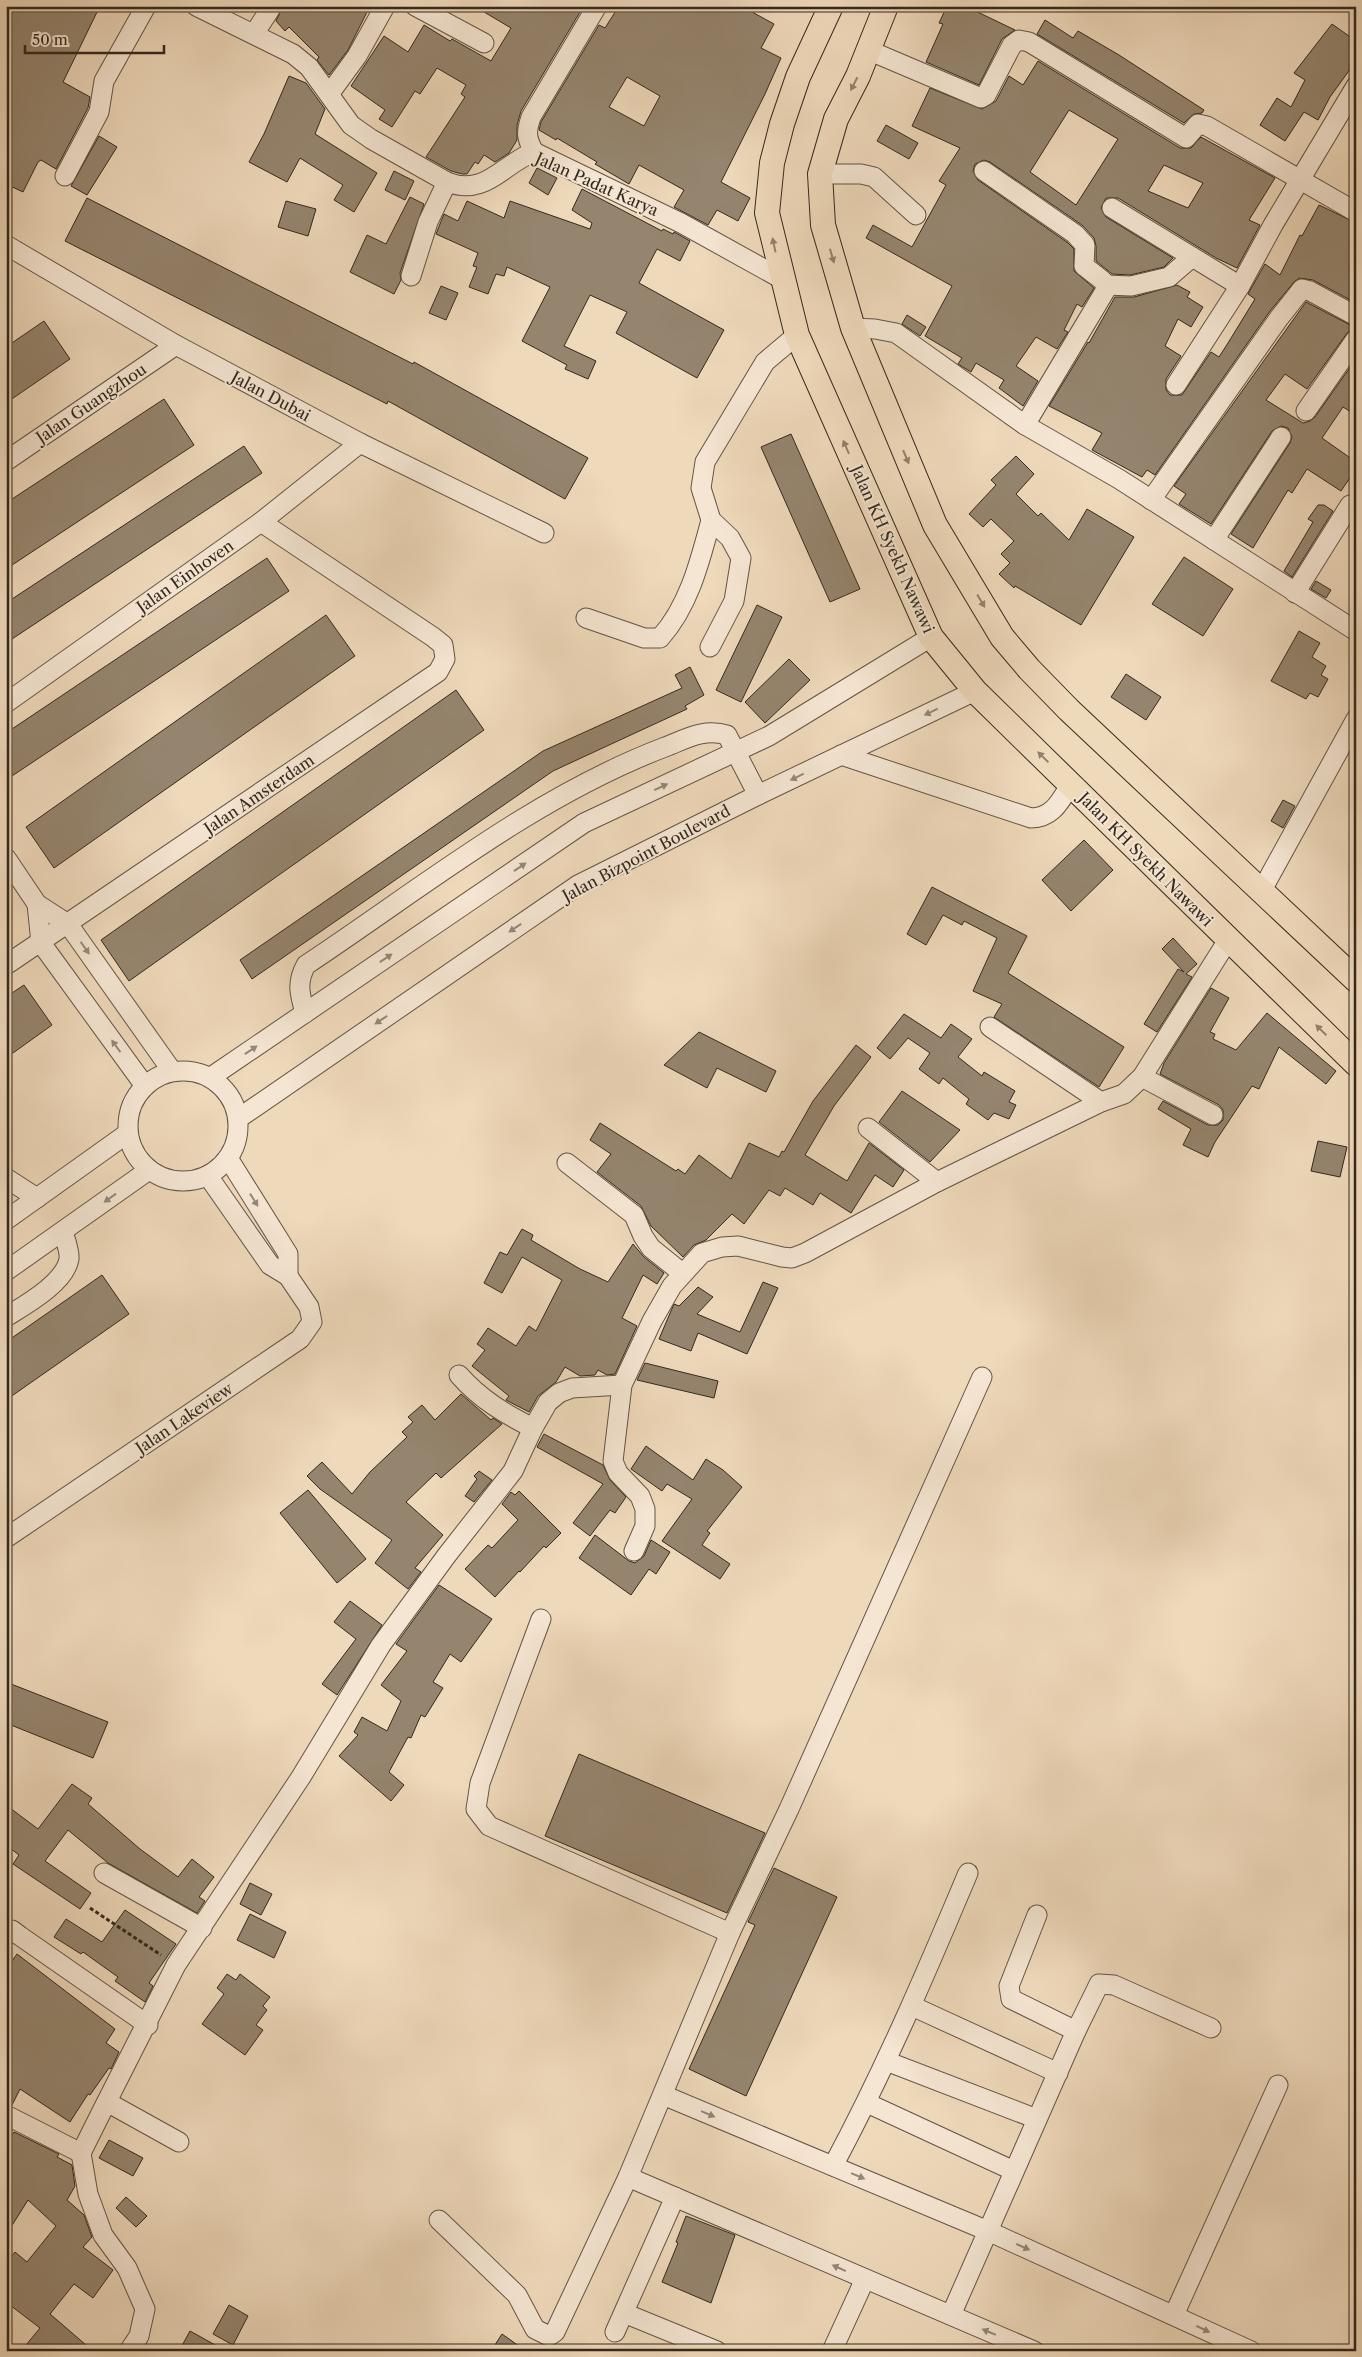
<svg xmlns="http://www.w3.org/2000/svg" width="1362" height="2357" viewBox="0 0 1362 2357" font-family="'Libre Caslon Text',serif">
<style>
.building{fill:#95856f;stroke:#33291d;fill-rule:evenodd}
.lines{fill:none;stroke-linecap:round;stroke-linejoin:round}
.minor-casing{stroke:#625544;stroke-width:21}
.major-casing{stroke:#33291d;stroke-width:26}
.path{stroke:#33291d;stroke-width:3;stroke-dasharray:4 2.5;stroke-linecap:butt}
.minor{stroke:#f5e6d3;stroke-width:19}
.major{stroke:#efd9bb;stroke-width:24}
.oneway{fill:#91816c}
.oneway2{fill:#948878}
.labels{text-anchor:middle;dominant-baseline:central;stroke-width:4;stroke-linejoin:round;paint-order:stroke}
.street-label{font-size:16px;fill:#33291d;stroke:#f5e6d3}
</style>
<rect width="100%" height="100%" fill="#efd9bb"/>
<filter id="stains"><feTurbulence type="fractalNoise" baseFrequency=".004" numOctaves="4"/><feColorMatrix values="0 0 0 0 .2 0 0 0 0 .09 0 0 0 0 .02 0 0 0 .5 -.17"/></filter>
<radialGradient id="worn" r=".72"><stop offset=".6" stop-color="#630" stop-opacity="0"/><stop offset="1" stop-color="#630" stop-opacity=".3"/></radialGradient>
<g class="building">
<polygon points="6,6 100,6 63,82 90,97 88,108 56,169 41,160 38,162 23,192 6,184"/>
<polygon points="283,6 370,6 348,50 329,75 317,60 319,57 289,27 285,31 276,21"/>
<polygon points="474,6 570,6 580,12 521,111 517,125 517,140 509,153 495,162 484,155 478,164 475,162 467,174 462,174 451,171 426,157 465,97 461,94 466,85 437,68 420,94 415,91 392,127 379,119 385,110 351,86 384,36 408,52 424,25 450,41 452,39 491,61 511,28"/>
<path d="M619 6H741L774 24 761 48 781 58 765 94 721 182 750 198 738 221 717 210 708 225 674 207 684 190 639 165 629 184 595 164 597 162 557 138 556 140 539 130 541 122 599 25 605 28ZM627 77 660 96 644 126 609 107Z"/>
<polygon points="947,6 965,6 1015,30 1002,39 979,85 926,62 943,24 939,23"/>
<polygon points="1045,20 1073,38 1078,31 1119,55 1204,110 1202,113 1194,114 1184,123 1037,34"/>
<polygon points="1332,24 1356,41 1356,61 1330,97 1318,120 1304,112 1285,141 1260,125 1277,98 1291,107 1305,80 1294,73"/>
<path d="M1038 61 1180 148H1191L1201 137 1275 178 1249 220 1260 225 1237 268 1216 258 1118 198H1106L1101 208 1106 217 1173 258 1164 267 1130 275 1112 274 1096 261V246L1094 238 1082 225 990 162 984 160 975 164 973 171 978 180 1068 243 1074 249V271L1094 288 1082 307 1077 304 1064 330 1068 332 1057 349 1036 337 1016 366 1038 381 1023 406 999 388 1004 380 976 363 971 372 958 364 962 358 925 336 952 286 866 238 873 225 912 247 946 185 939 181 960 148 912 126 930 88 982 109 996 101 1009 76 1023 85ZM1069 110 1118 139 1076 205 1030 172ZM1164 165 1203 183 1188 208 1148 191Z"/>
<polygon points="289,76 306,83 325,109 315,134 377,173 354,212 334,200 343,185 300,158 287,182 249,162 264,134"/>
<polygon points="886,125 918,143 909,159 877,141"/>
<polygon points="99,136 117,147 87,195 71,186"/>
<polygon points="537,168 557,178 548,195 529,183"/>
<polygon points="394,171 414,181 405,200 385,190"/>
<polygon points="582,189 662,231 663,229 673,234 674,232 690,241 680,261 657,249 639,283 724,330 697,378 616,333 627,312 590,295 564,346 596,361 588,379 565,369 567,365 522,341 550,287 507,267 504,276 496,274 488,294 469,287 477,267 473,266 478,253 436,234 444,214 458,221 467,201 504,218 510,201 590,229 592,223 572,210"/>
<polygon points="410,197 424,204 400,273 401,280 394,294 350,272 367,235 386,244"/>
<polygon points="87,198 413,364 414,362 588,458 565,499 388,401 387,404 65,241"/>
<polygon points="286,201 316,209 308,236 278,227"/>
<polygon points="1319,205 1356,223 1356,303 1313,280 1299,278 1294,282 1270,311 1155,475 1147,470 1142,477 1092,450 1102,433 1049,406 1088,342 1089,343 1115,297 1134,297 1177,285 1190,292 1187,297 1203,307 1191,327 1178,319 1165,346 1181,356 1166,379 1166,390 1170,395 1182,395 1211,352 1219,357 1228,343 1255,299 1248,294 1265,264 1280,275 1300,235 1302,236"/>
<polygon points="441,286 458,293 446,320 429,313"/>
<polygon points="1306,302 1356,328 1347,333 1307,389 1285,374 1266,400 1303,423 1310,421 1315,417 1356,359 1356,415 1343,407 1322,438 1356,462 1356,469 1341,491 1307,469 1292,493 1288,490 1253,548 1231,534 1290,443 1292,437 1288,428 1281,426 1272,431 1211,524 1179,504 1186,494 1174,486"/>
<polygon points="907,315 926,327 920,336 902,324"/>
<polygon points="44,321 70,359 6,403 6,347"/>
<polygon points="164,399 194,445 6,569 6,503"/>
<polygon points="791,434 860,589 830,602 761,447"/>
<polygon points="244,446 262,473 6,643 6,603"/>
<polygon points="1016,456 1034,474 1016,494 1038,516 1041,513 1069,540 1087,509 1134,537 1081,625 1015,586 1014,588 999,574 1010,563 1001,554 1014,541 991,519 983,527 969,514 996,485 991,480"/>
<polygon points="1318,505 1324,505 1333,511 1292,577 1284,571 1313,522 1308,519"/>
<polygon points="1184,557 1233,589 1203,636 1152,604"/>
<polygon points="267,558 289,591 6,780 6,733"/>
<polygon points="1316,581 1331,590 1326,598 1311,589"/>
<polygon points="757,605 782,617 741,702 716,690"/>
<polygon points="326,615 355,656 54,868 26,827"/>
<polygon points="1299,631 1320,643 1312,657 1326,666 1321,675 1328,679 1318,697 1310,693 1306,699 1271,681"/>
<polygon points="789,659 810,680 765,723 745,702"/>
<polygon points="690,667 704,695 685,706 687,709 553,771 252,979 240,960 543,751 682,688 675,675"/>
<polygon points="1126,674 1161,697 1146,720 1111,697"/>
<polygon points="456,690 484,730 129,981 101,940"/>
<polygon points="1283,800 1295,806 1283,828 1271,821"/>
<polygon points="1084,840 1113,870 1071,911 1042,880"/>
<polygon points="932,887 1027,936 1008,973 1124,1047 1099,1087 994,1017 1002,1004 973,991 997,938 964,921 962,925 943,915 926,945 907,934"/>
<polygon points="1173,938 1197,964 1186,974 1192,977 1157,1032 1144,1024 1178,969 1184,972 1162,949"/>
<polygon points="24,985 52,1025 6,1058 6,997"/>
<polygon points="1211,988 1229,998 1210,1032 1215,1034 1213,1039 1236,1050 1267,1013 1336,1071 1326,1084 1279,1047 1259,1089 1252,1086 1215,1142 1208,1157 1183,1145 1191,1129 1158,1109 1163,1101 1208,1125 1218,1125 1223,1120 1223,1110 1219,1105 1160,1074 1164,1063"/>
<polygon points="904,1014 941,1038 951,1024 972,1039 958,1057 982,1076 984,1072 1015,1091 1009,1102 1016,1105 1009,1119 994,1113 988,1120 966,1104 969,1099 943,1078 939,1084 919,1069 930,1053 908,1038 890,1059 877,1048"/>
<polygon points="699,1032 776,1071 766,1092 717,1068 707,1088 664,1065"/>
<polygon points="856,1045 871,1057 834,1106 805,1155 847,1181 869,1143 904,1170 893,1187 875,1175 851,1213 820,1193 813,1205 785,1188 780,1196 769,1190 744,1224 732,1214 706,1240 694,1245 683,1257 651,1226 641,1206 597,1172 611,1154 590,1140 600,1123 676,1171 678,1169 685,1174 699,1155 731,1179 749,1143 779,1157 782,1151 784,1152 813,1101"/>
<polygon points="902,1091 960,1130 930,1162 879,1122"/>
<polygon points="1318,1141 1347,1147 1340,1177 1311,1171"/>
<polygon points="522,1229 533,1235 531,1240 580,1269 608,1282 633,1244 644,1257 664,1273 657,1284 643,1275 624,1314 622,1318 637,1326 615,1374 607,1375 598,1370 595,1375 580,1376 565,1367 556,1382 538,1396 529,1412 506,1400 509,1396 472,1366 485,1350 477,1344 488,1328 516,1346 529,1326 536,1331 562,1280 522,1257 502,1293 484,1283 500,1252 507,1255"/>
<polygon points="102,1275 129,1314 6,1400 6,1342"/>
<polygon points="763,1282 778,1288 747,1354 698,1333 691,1351 659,1339 674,1304 679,1306 698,1287 713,1297 697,1314 740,1332"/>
<polygon points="645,1363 718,1381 714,1398 637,1380"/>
<polygon points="461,1394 491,1420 493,1418 502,1424 441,1478 436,1473 406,1502 443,1535 415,1568 421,1572 408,1589 375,1563 392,1540 320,1489 307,1476 322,1462 352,1494 370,1472 407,1437 402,1432 413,1422 408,1417 422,1405 435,1420"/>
<polygon points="544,1434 603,1465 610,1480 626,1497 615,1513 610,1510 590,1536 573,1523 603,1484 537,1447"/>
<polygon points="646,1446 693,1480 706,1459 723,1470 742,1487 707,1531 710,1533 702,1545 730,1564 720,1579 662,1541 692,1499 667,1484 662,1491 631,1469"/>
<polygon points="479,1471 492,1480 474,1502 465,1496 477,1479 474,1476"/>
<polygon points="308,1490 366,1559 337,1583 280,1513"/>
<polygon points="519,1491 561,1533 546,1548 544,1546 520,1572 519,1571 495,1597 465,1569 488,1545 492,1548 518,1520 502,1504 511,1492 515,1495"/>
<polygon points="595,1535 629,1561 635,1563 644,1556 651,1540 670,1552 656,1574 649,1569 631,1595 579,1558"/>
<polygon points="439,1585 492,1619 461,1662 450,1654 433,1682 443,1688 425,1717 421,1715 411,1738 408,1737 389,1772 404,1785 391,1801 339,1756 358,1735 354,1732 362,1717 387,1731 401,1701 381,1685 407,1651 396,1644"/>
<polygon points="350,1601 382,1625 337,1695 322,1684 356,1639 334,1622"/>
<polygon points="6,1682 108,1722 93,1758 6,1723"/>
<polygon points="579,1754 765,1833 727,1913 545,1836"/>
<polygon points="72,1784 92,1798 88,1804 140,1849 178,1877 192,1859 214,1877 199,1897 205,1901 197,1913 108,1863 68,1830 45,1861 91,1893 80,1909 13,1864 19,1855 6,1845 6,1805 38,1829"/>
<polygon points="774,1868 837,1897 746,2096 689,2069 755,1925 748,1922"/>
<polygon points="250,1883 272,1894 261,1915 240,1904"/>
<polygon points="125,1910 176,1944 149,1983 153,1986 145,2002 115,1981 118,1977 83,1952 81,1954 54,1937 66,1919 102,1942"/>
<polygon points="250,1914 286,1932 274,1958 237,1940"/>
<polygon points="17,1954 115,2029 106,2043 119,2052 111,2069 109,2068 90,2095 88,2094 70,2122 20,2089 12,2105 6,2104 6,1969"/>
<polygon points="227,1974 236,1980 240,1974 270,1997 263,2006 267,2010 256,2025 263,2030 245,2055 202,2024 224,1994 217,1988"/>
<polygon points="14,2132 59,2154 57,2157 72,2165 75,2186 67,2200 84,2215 92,2237 83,2247 113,2270 93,2298 74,2284 50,2314 93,2351 21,2351 40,2328 6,2302 6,2264 15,2252 27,2262 56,2226 28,2200 6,2235 6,2144"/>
<polygon points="109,2140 143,2158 133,2176 99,2158"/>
<polygon points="126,2197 147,2216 136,2227 116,2208"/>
<polygon points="686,2216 735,2235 711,2303 662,2282 678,2243 676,2242"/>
<polygon points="229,2305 248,2316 233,2345 213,2334"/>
<polygon points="190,2331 226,2351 179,2351"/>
<polygon points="502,2334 526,2351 491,2351"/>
</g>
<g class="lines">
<g class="minor-casing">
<g id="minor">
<path d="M196 6 293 54 309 67 351 125 371 139 447 182C486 197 502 164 534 152L681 223 782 279"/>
<polyline points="415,6 484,43"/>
<polyline points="254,34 272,6"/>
<polyline points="868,50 981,98 986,95 1012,45 1019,40 1029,42 1186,138 1198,124 1207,126 1356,212"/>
<polyline points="330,93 357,56 385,6"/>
<path d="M534 152C526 138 526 132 531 117L597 6"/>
<polyline points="984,171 1075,234 1085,245 1084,266 1102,280 1106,285 1105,291 1025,425"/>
<polyline points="820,174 861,174 874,177 916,215"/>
<polyline points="65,176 99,112 104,81 146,6"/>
<polyline points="1112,208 1240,286"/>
<polyline points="6,245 176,345 360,443 544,533"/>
<polyline points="411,276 428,222 447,182"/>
<polyline points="1106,285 1131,286 1169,277 1192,257"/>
<polyline points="853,328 875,329 896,333 1025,425 1119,479 1356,631"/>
<polyline points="1176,385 1240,286 1273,225 1356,86"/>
<polyline points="1306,411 1356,339"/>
<polyline points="6,461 176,345"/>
<polyline points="1151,500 1279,318 1302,289 1310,291 1356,316"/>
<polyline points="1214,540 1281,437"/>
<polyline points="1295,593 1350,505"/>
<path d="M586 618 644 638H660C689 606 700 561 711 520"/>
<polyline points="710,647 734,601 741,558 730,538 711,520 701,488 705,462 765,362 797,335"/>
<polyline points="6,703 261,522 360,443"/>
<path d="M841 755 1031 818C1053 818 1060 801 1071 784"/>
<polyline points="6,858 37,904 68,924 172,1071"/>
<polyline points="1262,890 1356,719"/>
<polyline points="37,904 41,943 145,1086"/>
<polyline points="6,965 438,672 445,659 443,645 433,637 261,522"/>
<path d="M305 1013C300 995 296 983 306 965 422 888 534 797 665 747 686 739 704 728 727 735L758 795"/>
<polyline points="990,1027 1101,1102"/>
<circle cx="183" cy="1126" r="55"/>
<polyline points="211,1077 584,823 769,736 931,637"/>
<polyline points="1142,1077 1213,1115"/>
<polyline points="239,1118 578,885 758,795 975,691"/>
<polyline points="868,1128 937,1182"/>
<polyline points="228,1158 288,1254 288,1276"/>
<polyline points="567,1163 634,1215 643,1236 651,1248 682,1273"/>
<polyline points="6,1178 37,1198"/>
<polyline points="6,1220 128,1133"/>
<polyline points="6,1271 149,1170"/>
<path d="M6 1317C25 1305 65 1283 69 1259 70 1251 65 1239 63 1232"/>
<path d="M459 1375C480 1399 505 1414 533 1428"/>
<polyline points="6,1538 300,1339 312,1322 309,1307 288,1276 270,1265 208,1176"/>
<polyline points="634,1551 645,1526 645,1509 640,1496 618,1473 613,1461 622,1385 652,1321 672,1286 702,1253 722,1247 738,1246 782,1257 792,1258 805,1253 937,1182 1101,1102 1124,1094 1142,1077 1228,940"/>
<polyline points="541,1619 480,1783 476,1809 489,1826 730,1933"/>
<polyline points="104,1873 202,1928"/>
<polyline points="1037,1915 1009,1986 1011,1999 1076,2031"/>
<polyline points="6,1930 12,1930 20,1936 148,2025"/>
<polyline points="912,2006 1058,2073"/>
<polyline points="886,2061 1037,2119"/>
<polyline points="663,2095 988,2231 1251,2351"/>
<polyline points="107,2102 179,2142"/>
<polyline points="867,2103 1014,2171"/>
<polyline points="6,2115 81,2153"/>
<path d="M833 2166C884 2071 926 1973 968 1873"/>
<polyline points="628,2177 1034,2351"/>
<polyline points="439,2220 517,2295 535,2329 549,2336 555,2332 628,2177 730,1933 789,1809 982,1377"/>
<polyline points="624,2313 717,2351"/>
<polyline points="951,2315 1076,2031 1099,1984 1114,1985 1211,2028"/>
<polyline points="1174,2315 1278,2085"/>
<polyline points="615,2332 675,2197"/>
<polyline points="129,2351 139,2336 145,2309 127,2268 103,2235 88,2194 81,2153 101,2113 176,1965 301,1777 381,1645 447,1555 513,1471 533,1428 548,1402 559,1393 572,1388 622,1385"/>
<polyline points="832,2351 865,2279"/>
</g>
</g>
<g class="major-casing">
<g id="major">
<polyline points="831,6 798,77 782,124 772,163 767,213 797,335 931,637 975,691 1356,1064"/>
<polyline points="886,6 858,76 836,119 820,174 823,225 853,328 935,525 1002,637 1029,669 1069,710 1356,980"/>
</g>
</g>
<polyline class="path" points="90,1908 161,1955"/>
<use href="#minor" class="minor"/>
<use href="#major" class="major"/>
</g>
<defs><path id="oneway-solid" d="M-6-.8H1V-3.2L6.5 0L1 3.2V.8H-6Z" transform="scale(1.25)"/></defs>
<g class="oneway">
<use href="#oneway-solid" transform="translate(854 84) rotate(117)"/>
<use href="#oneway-solid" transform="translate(774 245) rotate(-102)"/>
<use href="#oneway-solid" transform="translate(832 256) rotate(74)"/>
<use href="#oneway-solid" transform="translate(846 447) rotate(-114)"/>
<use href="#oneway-solid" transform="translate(906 457) rotate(67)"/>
<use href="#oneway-solid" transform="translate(981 601) rotate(59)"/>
<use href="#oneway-solid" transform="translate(1043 757) rotate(-136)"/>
<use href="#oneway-solid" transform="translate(1321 1030) rotate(-136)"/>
</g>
<g class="oneway2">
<use href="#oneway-solid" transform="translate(931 712) rotate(154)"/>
<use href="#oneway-solid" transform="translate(797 777) rotate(154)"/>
<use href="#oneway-solid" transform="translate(661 787) rotate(-25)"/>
<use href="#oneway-solid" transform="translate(520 867) rotate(-34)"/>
<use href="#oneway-solid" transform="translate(515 928) rotate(146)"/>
<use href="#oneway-solid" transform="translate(85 948) rotate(55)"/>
<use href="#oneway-solid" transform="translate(386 958) rotate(-34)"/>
<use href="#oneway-solid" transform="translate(381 1020) rotate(146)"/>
<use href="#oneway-solid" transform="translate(116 1046) rotate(-126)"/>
<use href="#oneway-solid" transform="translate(251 1050) rotate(-34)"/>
<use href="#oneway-solid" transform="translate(110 1198) rotate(144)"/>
<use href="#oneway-solid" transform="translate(254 1200) rotate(58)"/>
<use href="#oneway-solid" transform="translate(708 2114) rotate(23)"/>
<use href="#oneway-solid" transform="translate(858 2176) rotate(23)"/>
<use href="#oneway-solid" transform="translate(1023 2247) rotate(24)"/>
<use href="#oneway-solid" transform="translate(839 2268) rotate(-156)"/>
<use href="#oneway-solid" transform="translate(1203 2329) rotate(25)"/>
<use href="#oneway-solid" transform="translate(989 2332) rotate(-157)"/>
</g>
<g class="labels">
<g class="street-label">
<text transform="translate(597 184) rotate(24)">Jalan Padat Karya</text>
<text transform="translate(271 396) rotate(28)">Jalan Dubai</text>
<text transform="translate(91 403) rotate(-34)">Jalan Guangzhou</text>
<text transform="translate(893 549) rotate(66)">Jalan KH Syekh Nawawi</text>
<text transform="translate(185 576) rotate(-35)">Jalan Einhoven</text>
<text transform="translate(259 794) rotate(-34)">Jalan Amsterdam</text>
<text transform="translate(646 853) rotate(-28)">Jalan Bizpoint Boulevard</text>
<text transform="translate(1146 859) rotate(45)">Jalan KH Syekh Nawawi</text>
<text transform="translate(184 1418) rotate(-34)">Jalan Lakeview</text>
</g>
</g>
<rect width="1362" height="2357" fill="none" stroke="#efd9bb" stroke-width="25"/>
<rect x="8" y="8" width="1347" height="2342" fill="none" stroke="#33291d" stroke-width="2.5"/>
<rect x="12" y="12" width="1337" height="2332" fill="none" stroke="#33291d"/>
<path d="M25 45v8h139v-8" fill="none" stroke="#33291d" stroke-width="2.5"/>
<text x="32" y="45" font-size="15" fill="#33291d" stroke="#f5e6d3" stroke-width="4" paint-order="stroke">50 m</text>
<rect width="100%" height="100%" filter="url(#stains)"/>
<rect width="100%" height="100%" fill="url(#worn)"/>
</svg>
